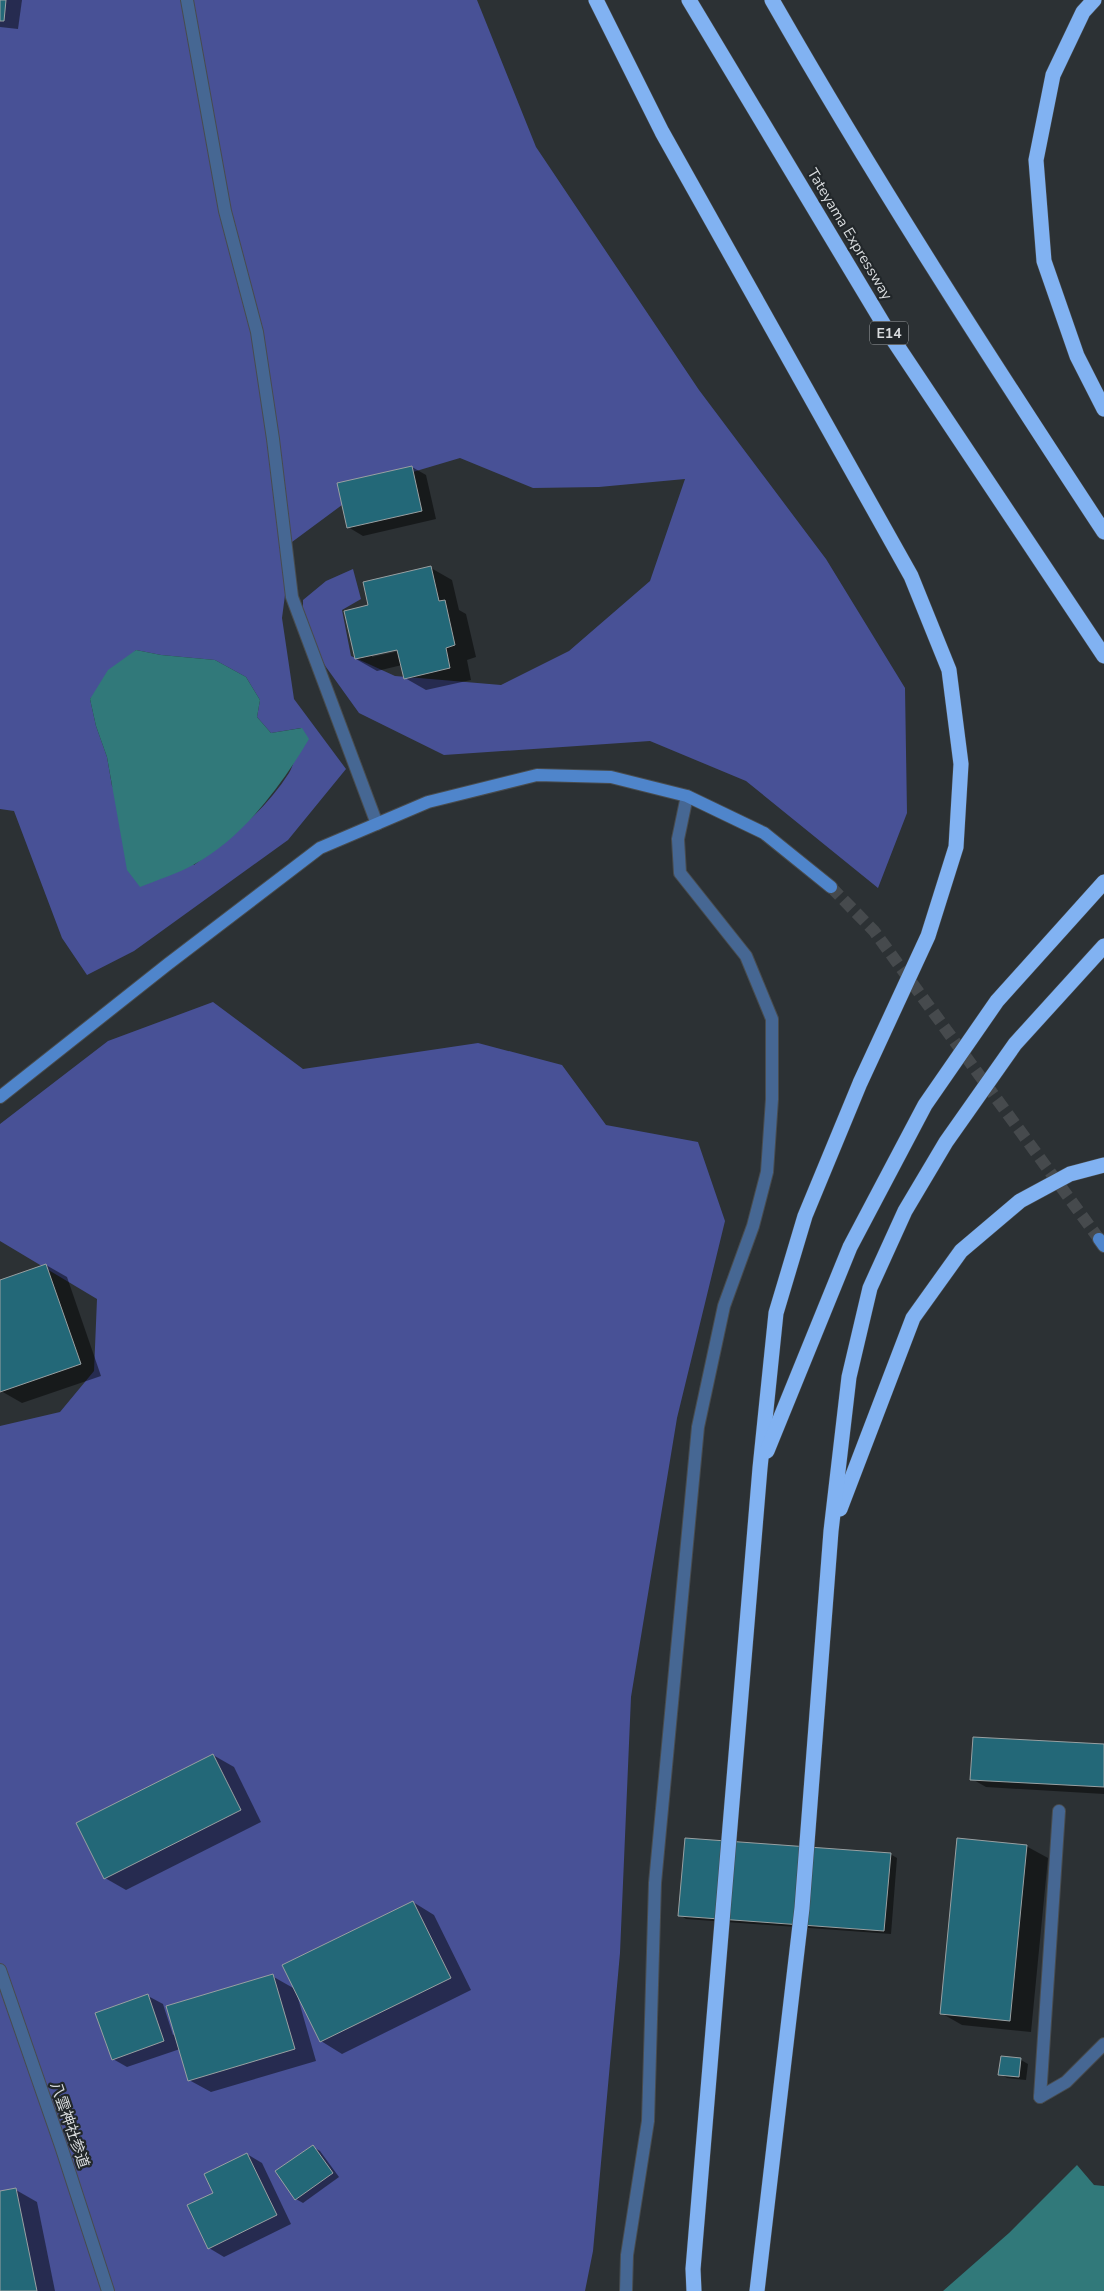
<svg xmlns="http://www.w3.org/2000/svg" width="1104" height="2291" viewBox="0 0 1104 2291" font-family="'Nunito Sans','Noto Sans JP',sans-serif">
<style>
.green{fill:#485196;fill-rule:evenodd}
.water{fill:#31797a}
.shadow{fill:#0007;fill-rule:evenodd}
.building{fill:#236878;stroke:#99a0a2}
.lines{fill:none;stroke-linecap:round;stroke-linejoin:round}
.secondary-tunnel{stroke:#464a4d;stroke-width:12;stroke-dasharray:12 6;stroke-linecap:butt}
.lane-casing{stroke:#484c4f;stroke-width:14}
.street-casing{stroke:#484c4f;stroke-width:14}
.secondary-casing{stroke:#484c4f;stroke-width:14}
.highway-casing{stroke:#484c4f;stroke-width:16}
.lane{stroke:#466793;stroke-width:12}
.street{stroke:#466793;stroke-width:12}
.secondary{stroke:#4f85cb;stroke-width:12}
.highway{stroke:#81b2f2;stroke-width:15}
.labels{text-anchor:middle;dominant-baseline:central;stroke-width:4.5;stroke-linejoin:round;paint-order:stroke}
.shield{fill:#22272a;stroke:#a1a5a7;stroke-width:1}
.shield-label{font-size:14px;font-weight:bold;fill:#d8dbdd}
.street-label{font-size:15px;fill:#d8dbdd;stroke:#22272a}
</style>
<rect width="100%" height="100%" fill="#2c3134"/>
<g class="green">
<path d="M0 0H477L536 147 699 390 826 559 905 688 907 813 878 888 746 781 650 741 444 755 359 713 326 667 303 629V600L326 581 353 569 361 599 342 610 351 656 395 676 501 685 569 651 650 581 685 479 599 487 533 488 460 458 369 485 292 542 282 618 294 699 346 769 288 840 134 951 87 975 62 938 14 811 0 809ZM136 650 161 655 215 660 246 677 260 700 257 717 271 733 301 728C298 742 296 761 289 773 265 811 229 839 194 865L112 786 107 757 96 726 90 699Z"/>
<polygon points="213,1002 303,1069 478,1043 562,1065 606,1125 698,1142 725,1221 677,1418 631,1697 620,1953 593,2251 585,2291 0,2291 0,1426 60,1412 94,1371 97,1299 0,1241 0,1124 108,1041"/>
</g>
<g class="water">
<path d="M136 650 161 655 215 660 246 677 260 700 257 717 271 733 302 728 309 739C281 786 243 838 193 865 177 874 157 880 140 887L127 870 107 757 96 726 90 699 108 670Z"/>
<polygon points="1077,2165 1094,2185 1104,2186 1104,2291 943,2291 1009,2233"/>
</g>
<g class="shadow">
<polygon points="0,0 22,0 18,29 0,27"/>
<polygon points="412,467 426,475 436,519 363,536 348,527"/>
<path d="M431 568 452 580 459 610 466 614 476 657 467 660 471 680 426 690 405 678 402 665 377 671 356 659 370 606ZM403 647 404 650 372 657V654Z"/>
<polygon points="46,1265 67,1277 101,1376 22,1403 1,1391 0,1387 0,1281"/>
<polygon points="1104,1745 1104,1794 986,1787 972,1779"/>
<polygon points="213,1755 234,1767 261,1822 126,1890 105,1878"/>
<polygon points="1026,1846 1048,1858 1031,2032 962,2025 941,2013"/>
<polygon points="890,1854 897,1858 891,1934 686,1919 680,1915"/>
<polygon points="413,1902 434,1915 471,1990 342,2054 321,2041 296,1991 316,2061 211,2092 189,2080 180,2049 127,2067 113,2059 148,1996 163,2004 173,2035 175,2034 272,1976 295,1989"/>
<polygon points="1021,2060 1028,2064 1026,2080 1007,2078 1000,2074"/>
<polygon points="313,2147 320,2151 339,2177 303,2203 296,2199"/>
<polygon points="247,2154 262,2163 291,2224 224,2257 209,2248 215,2194"/>
<polygon points="16,2190 37,2202 55,2291 0,2291 0,2193"/>
</g>
<g class="building">
<polygon points="0,0 6,0 4,21 0,21"/>
<polygon points="412,466 422,511 347,528 337,483"/>
<polygon points="431,566 439,601 445,600 455,645 446,648 450,668 404,679 397,650 355,659 344,611 368,605 363,582"/>
<polygon points="46,1264 81,1364 0,1392 0,1280"/>
<polygon points="973,1737 1104,1744 1104,1787 970,1780"/>
<polygon points="213,1754 241,1810 104,1879 76,1823"/>
<polygon points="685,1838 891,1853 884,1931 678,1916"/>
<polygon points="957,1838 1027,1845 1010,2021 940,2014"/>
<polygon points="413,1901 451,1978 320,2042 282,1965"/>
<polygon points="273,1974 295,2049 188,2081 166,2006"/>
<polygon points="148,1994 164,2041 112,2060 95,2013"/>
<polygon points="1001,2056 1021,2058 1019,2077 998,2075"/>
<polygon points="313,2145 333,2173 295,2200 275,2171"/>
<polygon points="247,2153 277,2215 208,2249 187,2205 213,2193 204,2174"/>
<polygon points="16,2188 37,2291 0,2291 0,2191"/>
</g>
<g class="lines">
<polyline class="secondary-tunnel" points="831,887 874,931 1099,1239"/>
<g class="lane-casing">
<g id="lane">
<polyline points="1040,2097 1059,1811"/>
<polyline points="1040,2097 1066,2082 1104,2044"/>
</g>
</g>
<g class="street-casing">
<g id="street">
<polyline points="187,0 225,211 257,332 273,439 292,597 377,824"/>
<polyline points="0,1970 61,2146 108,2291"/>
<polyline points="626,2291 627,2255 648,2121 655,1883 698,1427 724,1306 753,1226 767,1172 772,1099 772,1019 746,956 680,873 678,839 687,796"/>
</g>
</g>
<g class="secondary-casing">
<g id="secondary">
<polyline points="0,1097 168,964 320,848 428,802 537,775 611,777 687,796 764,833 831,887"/>
<polyline points="1099,1239 1104,1246"/>
</g>
</g>
<g class="highway-casing">
<g id="highway">
<polyline points="596,0 662,132 911,576 949,670 961,764 956,847 928,936 860,1083 805,1216 776,1313 760,1468 693,2269 694,2291"/>
<polyline points="689,0 890,335 1104,656"/>
<path d="M772 0C876 182 989 357 1104 532"/>
<polyline points="1094,0 1083,12 1053,75 1036,160 1044,261 1077,356 1104,409"/>
<polyline points="767,1451 850,1247 925,1105 997,1001 1104,882"/>
<polyline points="840,1509 913,1318 961,1251 1020,1201 1070,1174 1104,1165"/>
<polyline points="757,2291 802,1908 831,1531 849,1377 870,1288 905,1211 946,1142 1015,1044 1104,946"/>
</g>
</g>
<use href="#lane" class="lane"/>
<use href="#street" class="street"/>
<use href="#secondary" class="secondary"/>
<use href="#highway" class="highway"/>
</g>
<g class="labels">
<rect class="shield" x="870" y="321.5" width="38" height="23" rx="4"/>
<g class="shield-label">
<text x="889" y="333">E14</text>
</g>
<g class="street-label">
<text transform="translate(850 234) rotate(59)">Tateyama Expressway</text>
<text transform="translate(70 2125) rotate(71)">八雲神社参道</text>
</g>
</g>
</svg>
